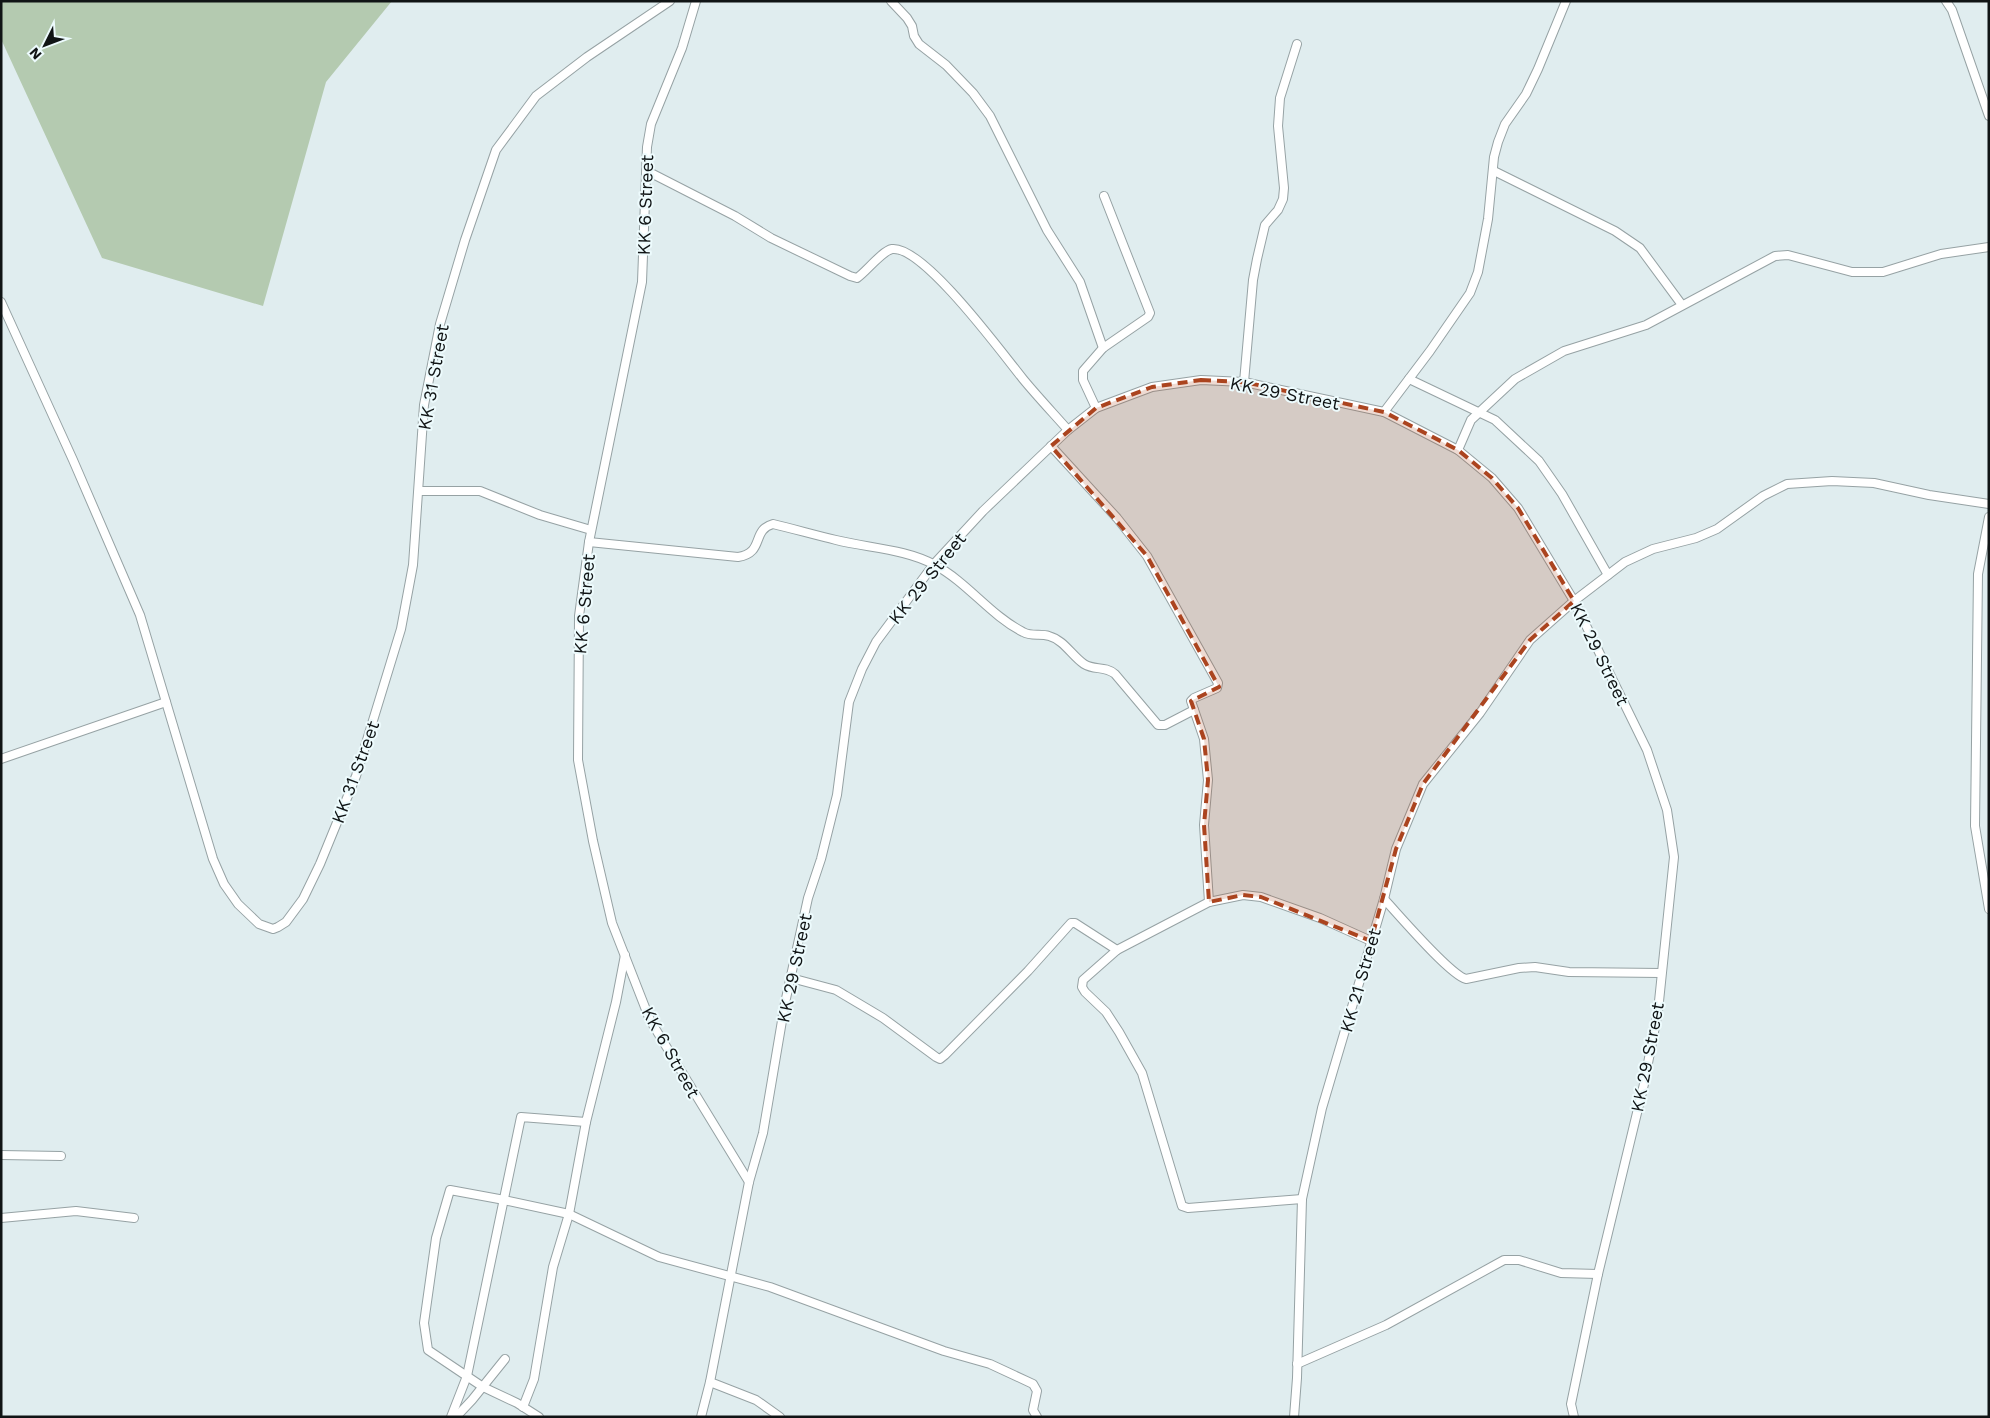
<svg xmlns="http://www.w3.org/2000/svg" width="1990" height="1418" viewBox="0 0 1990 1418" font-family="'Work Sans',sans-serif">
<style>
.green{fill:#b4cab0}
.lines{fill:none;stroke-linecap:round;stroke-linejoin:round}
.street-casing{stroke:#96a2a4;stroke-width:10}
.street{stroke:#fff;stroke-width:8}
.marked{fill:#ab441f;fill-opacity:0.2;stroke:#ab441f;stroke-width:4;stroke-dasharray:10 6;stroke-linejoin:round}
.labels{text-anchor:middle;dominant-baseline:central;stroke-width:4;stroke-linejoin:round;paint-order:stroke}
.street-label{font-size:18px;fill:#101415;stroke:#edfbfd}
</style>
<rect width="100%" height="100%" fill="#e0edef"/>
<polygon class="green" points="1,1 392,1 326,82 263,306 102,258 1,39"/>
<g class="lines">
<g class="street-casing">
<g id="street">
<polyline points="696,1 682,48 651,124 647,147 642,282 589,542 579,616 578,760 593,841 612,923 650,1020 749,1182"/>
<polyline points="891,1 907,18 912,26 914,36 919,44 946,65 973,93 990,116 1047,230 1080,282 1103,348"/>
<polyline points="1946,1 1952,10 1989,116"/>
<path d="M647 171 735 216 771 238 850 276 857 278C866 272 882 251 892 249 923 245 1002 353 1023 379 1037 396 1053 413 1068 430"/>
<polyline points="1494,171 1615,231 1640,248 1682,305"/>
<polyline points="1,302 73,460 140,615 213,859 224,884 238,904 259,924 273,929 278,927 286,922 303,899 320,864 356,776 401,629 413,565 424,405 440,324 465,240 496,150 536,96 587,57 670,1"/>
<polyline points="1409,379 1495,420 1539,461 1562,494 1608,575"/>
<polyline points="1244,382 1253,280 1257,259 1265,225 1278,210 1283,199 1284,188 1278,126 1280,98 1297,44"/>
<polyline points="1096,408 1083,380 1083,371 1103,348 1148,317 1150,313 1104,196"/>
<polyline points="1384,412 1430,351 1470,293 1478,272 1488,219 1494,157 1498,142 1505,124 1526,94 1538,69 1566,1"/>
<polyline points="1051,446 1117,518 1147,556 1218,683 1217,688 1194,698 1191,701 1204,739 1208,780 1204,825 1209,902"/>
<polyline points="1458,450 1471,420 1515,379 1564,351 1646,325 1775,256 1788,255 1852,272 1883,272 1941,254 1989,247"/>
<polyline points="419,491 480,491 540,515 591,530"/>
<polyline points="1989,517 1978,574 1975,826 1989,909"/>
<path d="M589 542 738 557C765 553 751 530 773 524 794 529 815 535 836 540 868 548 906 549 935 565 968 583 990 615 1023 632 1032 637 1040 633 1049 636 1064 640 1072 656 1084 664 1095 671 1104 665 1115 674L1158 725H1165L1194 710"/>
<polyline points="1,759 166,702"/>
<path d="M1384 899C1399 915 1449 974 1466 979L1519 968 1535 967 1569 972 1661 973"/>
<polyline points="791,978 836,990 883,1018 936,1057 940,1059 945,1055 1028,971 1071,923 1075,923 1117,950"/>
<polyline points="1,1155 61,1156"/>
<polyline points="1302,1199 1188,1208 1182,1206 1142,1073 1119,1032 1106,1012 1085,992 1082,987 1083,980 1117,950 1209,902 1243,895 1261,897 1320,918 1371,941"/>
<polyline points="1,1218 76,1211 134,1218"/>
<polyline points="1297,1364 1386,1325 1504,1260 1519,1260 1561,1273 1598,1274"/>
<polyline points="710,1382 756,1400 780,1417"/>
<polyline points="523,1407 534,1379 553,1267 569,1214 586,1122"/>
<polyline points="451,1417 467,1376 521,1117 586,1122 616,1002 625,955"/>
<polyline points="456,1417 472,1400 505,1359"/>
<polyline points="539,1417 517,1403 483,1387 428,1350 424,1323 436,1238 450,1190 499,1199 569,1214 659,1257 770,1287 944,1351 990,1364 1033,1384 1037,1391 1033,1410 1037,1417"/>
<polyline points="701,1417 710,1382 749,1182 763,1133 785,1003 808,898 821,859 837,795 849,702 862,669 876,642 934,564 983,511 1068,430 1096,408 1152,387 1201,380 1244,382 1384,412 1458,450 1492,478 1518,508 1574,601 1647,750 1667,810 1674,857 1658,1011 1644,1084 1598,1274 1571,1404 1574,1417"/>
<polyline points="1294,1417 1297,1378 1302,1199 1322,1108 1384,899 1396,849 1423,784 1480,713 1530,640 1574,601 1625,562 1653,549 1696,538 1717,529 1763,496 1787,484 1832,481 1874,483 1929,495 1989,504"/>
</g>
</g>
<use href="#street" class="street"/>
</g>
<path class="marked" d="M1201 380 1244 382 1384 412 1458 450 1492 478 1518 508 1574 601 1530 640 1423 784 1396 849 1371 941 1261 897 1243 895 1209 902 1204 825 1208 780 1204 739 1191 701 1219 687 1147 556 1051 446 1096 408 1152 387Z"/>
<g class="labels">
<g class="street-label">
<text transform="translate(645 205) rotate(-88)">KK 6 Street</text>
<text transform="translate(433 377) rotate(-80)">KK 31 Street</text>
<text transform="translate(1285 393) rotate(11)">KK 29 Street</text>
<text transform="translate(927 578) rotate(-51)">KK 29 Street</text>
<text transform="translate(584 604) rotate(-85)">KK 6 Street</text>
<text transform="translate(1600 654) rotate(64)">KK 29 Street</text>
<text transform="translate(355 772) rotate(-70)">KK 31 Street</text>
<text transform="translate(794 968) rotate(-78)">KK 29 Street</text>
<text transform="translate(1360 980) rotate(-74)">KK 21 Street</text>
<text transform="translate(671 1052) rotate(61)">KK 6 Street</text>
<text transform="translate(1647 1057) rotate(-79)">KK 29 Street</text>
</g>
</g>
<rect width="1990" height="1418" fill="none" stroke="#101415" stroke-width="5"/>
<g transform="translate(45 45) rotate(228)" stroke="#edfbfd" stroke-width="4" paint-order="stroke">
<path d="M0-4L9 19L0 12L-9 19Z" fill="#101415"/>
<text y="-8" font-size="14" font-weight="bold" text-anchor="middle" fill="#101415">N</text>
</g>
</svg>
